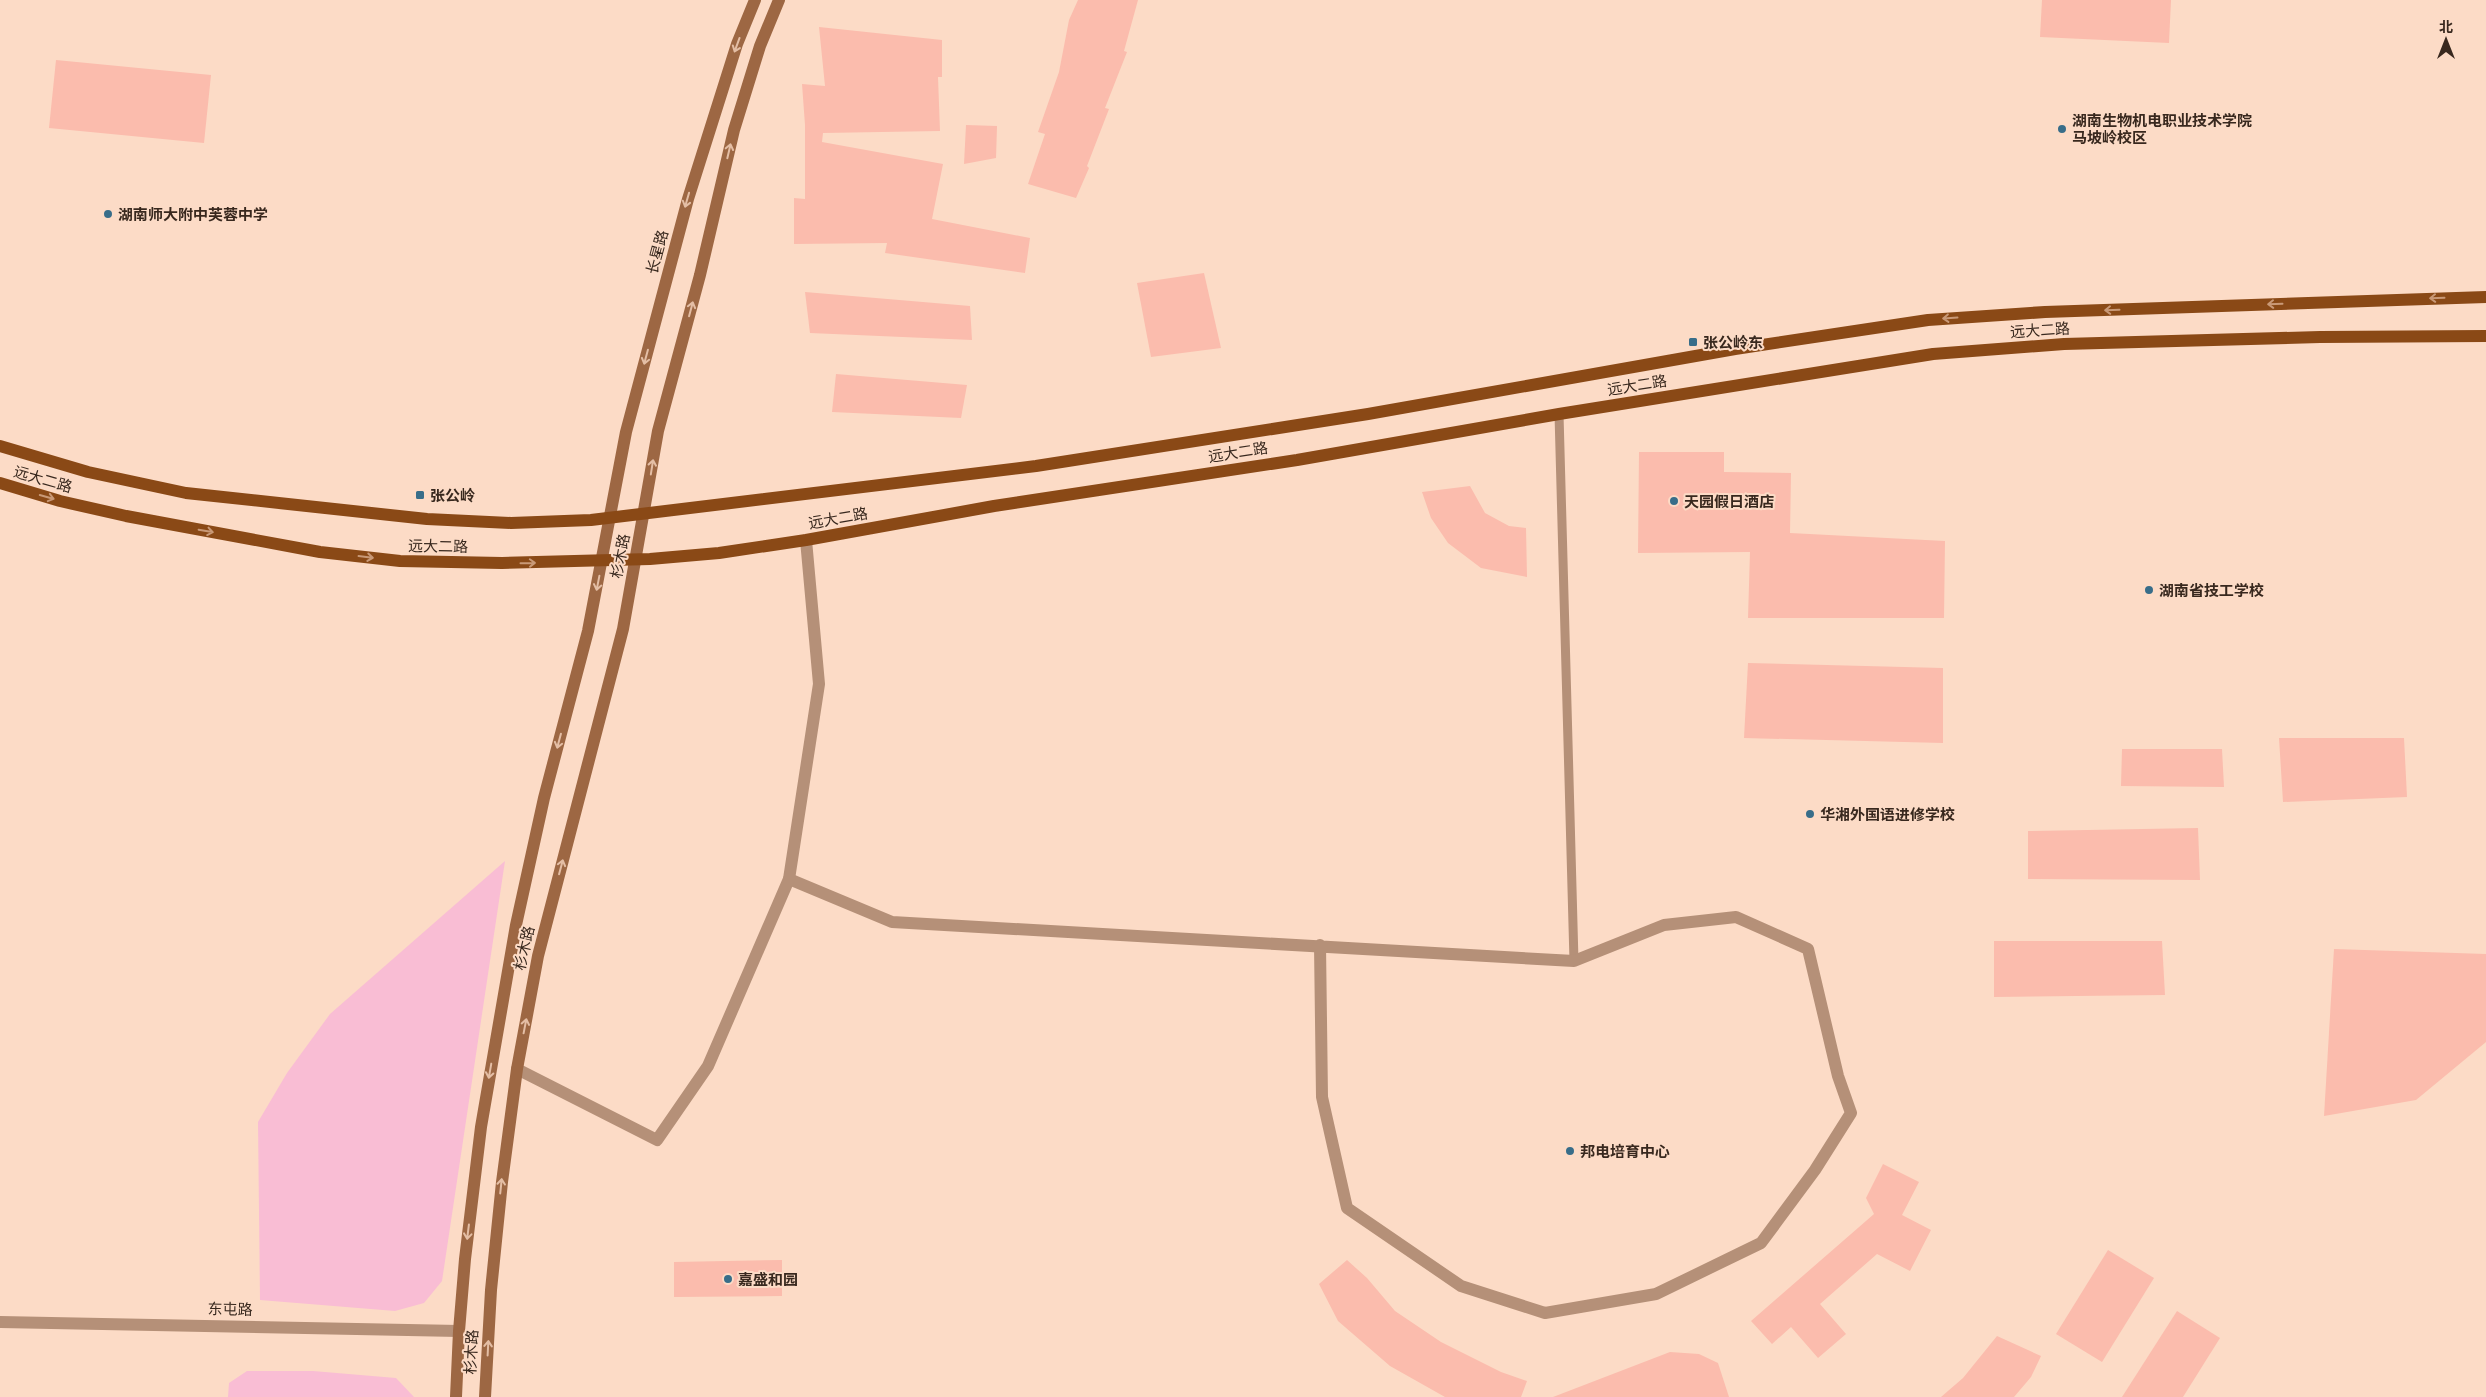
<svg xmlns="http://www.w3.org/2000/svg" width="2486" height="1397" viewBox="0 0 2486 1397" font-family="'Public Sans','Noto Sans SC',sans-serif">
<style>
.green{fill:#f9bdd4}
.building{fill:#fbbcad}
.lines{fill:none;stroke-linecap:round;stroke-linejoin:round}
.service{stroke:#b59078;stroke-width:9}
.minor{stroke:#b59078;stroke-width:12}
.secondary{stroke:#9d6743;stroke-width:12}
.primary{stroke:#8a4916;stroke-width:12}
.oneway{stroke:#e4bea5}
.oneway2{stroke:#c99977}
.poi-dot{fill:#386d89;stroke:#fcdbc6;stroke-width:2}
.labels{text-anchor:middle;dominant-baseline:central;stroke-width:4;stroke-linejoin:round;paint-order:stroke}
.poi-label{font-size:15px;font-weight:bold;fill:#38281e;stroke:#fcdbc6;text-anchor:start}
.street-label{font-size:15px;fill:#38281e;stroke:#fcdbc6}
</style>
<rect width="100%" height="100%" fill="#fcdbc6"/>
<g class="green">
<polygon points="505,861 442,1281 424,1303 395,1311 260,1300 258,1122 287,1073 330,1014"/>
<polygon points="247,1371 313,1371 396,1378 414,1397 228,1397 229,1383"/>
</g>
<g class="building">
<polygon points="1078,0 1138,0 1124,51 1127,52 1105,108 1109,109 1087,166 1089,168 1076,198 1028,184 1045,134 1038,132 1059,72 1069,20"/>
<polygon points="2042,0 2171,0 2169,43 2040,37"/>
<polygon points="819,27 942,40 942,77 938,77 940,131 823,133 822,142 943,164 932,219 1030,238 1025,273 885,253 887,243 794,244 794,198 805,199 805,125 802,84 825,86"/>
<polygon points="56,60 211,75 204,143 49,128"/>
<polygon points="966,125 997,126 996,158 964,164"/>
<polygon points="1204,273 1221,348 1151,357 1137,283"/>
<polygon points="805,292 970,306 972,340 810,333"/>
<polygon points="836,374 967,385 961,418 832,412"/>
<polygon points="1639,452 1724,452 1724,472 1791,473 1790,533 1945,541 1944,618 1748,618 1750,552 1638,553"/>
<polygon points="1470,486 1485,513 1509,526 1526,528 1527,577 1481,568 1448,543 1431,518 1422,492"/>
<polygon points="1748,663 1943,668 1943,743 1744,738"/>
<polygon points="2279,738 2404,738 2407,797 2283,802"/>
<polygon points="2122,749 2222,749 2224,787 2121,786"/>
<polygon points="2198,828 2200,880 2028,879 2028,831"/>
<polygon points="1994,941 2162,941 2165,995 1994,997"/>
<polygon points="2334,949 2486,954 2486,1042 2416,1100 2324,1116"/>
<polygon points="1883,1164 1919,1182 1902,1215 1931,1230 1910,1271 1877,1254 1820,1304 1846,1334 1818,1358 1791,1327 1772,1344 1751,1321 1874,1214 1866,1198"/>
<polygon points="2108,1250 2154,1278 2102,1362 2056,1334"/>
<polygon points="782,1260 782,1296 674,1297 674,1262"/>
<polygon points="1347,1260 1367,1278 1395,1311 1441,1342 1501,1372 1527,1381 1521,1397 1445,1397 1390,1366 1338,1321 1319,1284"/>
<polygon points="2177,1311 2220,1338 2183,1397 2122,1397"/>
<polygon points="1997,1336 2041,1356 2031,1377 2014,1397 1941,1397 1963,1378"/>
<polygon points="1670,1352 1699,1354 1718,1363 1729,1397 1553,1397"/>
</g>
<g class="lines">
<polyline class="service" points="1559,414 1574,961"/>
<g class="minor">
<polyline points="789,879 892,922 1574,961 1664,925 1736,917 1808,949 1838,1076 1851,1113 1815,1170 1761,1243 1656,1294 1545,1313 1461,1286 1347,1208 1322,1097 1320,945"/>
<polyline points="517,1069 657,1140 708,1066 789,879 819,684 806,540"/>
<polyline points="0,1322 459,1331"/>
</g>
<g class="secondary">
<polyline points="456,1397 459,1331 465,1259 481,1127 516,925 544,798 588,631 626,432 688,199 737,44 755,0"/>
<polyline points="485,1397 491,1290 502,1182 517,1069 538,956 623,629 658,431 700,275 734,130 760,46 779,0"/>
</g>
<g class="primary">
<polyline points="0,446 88,472 186,493 427,519 511,523 591,520 1036,466 1368,414 1735,349 1928,320 2045,312 2486,297"/>
<polyline points="0,483 60,501 126,516 320,552 400,561 502,563 650,559 719,553 806,540 994,506 1297,460 1559,414 1933,354 2064,344 2320,337 2486,336"/>
</g>
</g>
<defs><path id="oneway-shaft" d="M-6 0H5M1.5-3L5.5 0L1.5 3" fill="none" stroke-width="1.6" stroke-linecap="round" stroke-linejoin="round" transform="scale(1.25)"/></defs>
<g class="oneway">
<use href="#oneway-shaft" transform="translate(737 45) rotate(110)"/>
<use href="#oneway-shaft" transform="translate(729 151) rotate(-77)"/>
<use href="#oneway-shaft" transform="translate(687 200) rotate(106)"/>
<use href="#oneway-shaft" transform="translate(691 309) rotate(-75)"/>
<use href="#oneway-shaft" transform="translate(646 357) rotate(105)"/>
<use href="#oneway-shaft" transform="translate(652 467) rotate(-81)"/>
<use href="#oneway-shaft" transform="translate(598 583) rotate(101)"/>
<use href="#oneway-shaft" transform="translate(559 741) rotate(105)"/>
<use href="#oneway-shaft" transform="translate(561 867) rotate(-75)"/>
<use href="#oneway-shaft" transform="translate(525 1026) rotate(-79)"/>
<use href="#oneway-shaft" transform="translate(490 1071) rotate(100)"/>
<use href="#oneway-shaft" transform="translate(501 1186) rotate(-84)"/>
<use href="#oneway-shaft" transform="translate(468 1232) rotate(97)"/>
<use href="#oneway-shaft" transform="translate(488 1348) rotate(-87)"/>
</g>
<g class="oneway2">
<use href="#oneway-shaft" transform="translate(2437 298) rotate(178)"/>
<use href="#oneway-shaft" transform="translate(2275 304) rotate(178)"/>
<use href="#oneway-shaft" transform="translate(2112 310) rotate(178)"/>
<use href="#oneway-shaft" transform="translate(1950 318) rotate(176)"/>
<use href="#oneway-shaft" transform="translate(47 497) rotate(16)"/>
<use href="#oneway-shaft" transform="translate(206 531) rotate(10)"/>
<use href="#oneway-shaft" transform="translate(366 557) rotate(7)"/>
<use href="#oneway-shaft" transform="translate(528 563) rotate(-1)"/>
</g>
<g class="poi-dot">
<circle cx="2062" cy="129" r="5"/>
<circle cx="108" cy="214" r="5"/>
<rect x="1688" y="337" width="10" height="10" rx="2.5"/>
<rect x="415" y="490" width="10" height="10" rx="2.5"/>
<circle cx="1674" cy="501" r="5"/>
<circle cx="2149" cy="590" r="5"/>
<circle cx="1810" cy="814" r="5"/>
<circle cx="1570" cy="1151" r="5"/>
<circle cx="728" cy="1279" r="5"/>
</g>
<g class="labels">
<g class="poi-label">
<text x="2072" y="120">湖南生物机电职业技术学院<tspan x="2072" dy="17">马坡岭校区</tspan></text>
<text x="118" y="214">湖南师大附中芙蓉中学</text>
<text x="1703" y="342">张公岭东</text>
<text x="430" y="495">张公岭</text>
<text x="1684" y="501">天园假日酒店</text>
<text x="2159" y="590">湖南省技工学校</text>
<text x="1820" y="814">华湘外国语进修学校</text>
<text x="1580" y="1151">邦电培育中心</text>
<text x="738" y="1279">嘉盛和园</text>
</g>
<g class="street-label">
<text transform="translate(657 252) rotate(-75)">长星路</text>
<text transform="translate(2040 330) rotate(-4)">远大二路</text>
<text transform="translate(1637 385) rotate(-9)">远大二路</text>
<text transform="translate(1238 452) rotate(-9)">远大二路</text>
<text transform="translate(43 479) rotate(16)">远大二路</text>
<text transform="translate(838 518) rotate(-10)">远大二路</text>
<text transform="translate(438 546) rotate(1)">远大二路</text>
<text transform="translate(620 556) rotate(-79)">杉木路</text>
<text transform="translate(524 948) rotate(-77)">杉木路</text>
<text transform="translate(230 1309) rotate(1)">东屯路</text>
<text transform="translate(471 1352) rotate(-87)">杉木路</text>
</g>
</g>
<g transform="translate(2446 40)" stroke="#fcdbc6" stroke-width="4" paint-order="stroke">
<path d="M0-4L9 19L0 12L-9 19Z" fill="#38281e"/>
<text y="-8" font-size="14" font-weight="bold" text-anchor="middle" fill="#38281e">北</text>
</g>
</svg>
